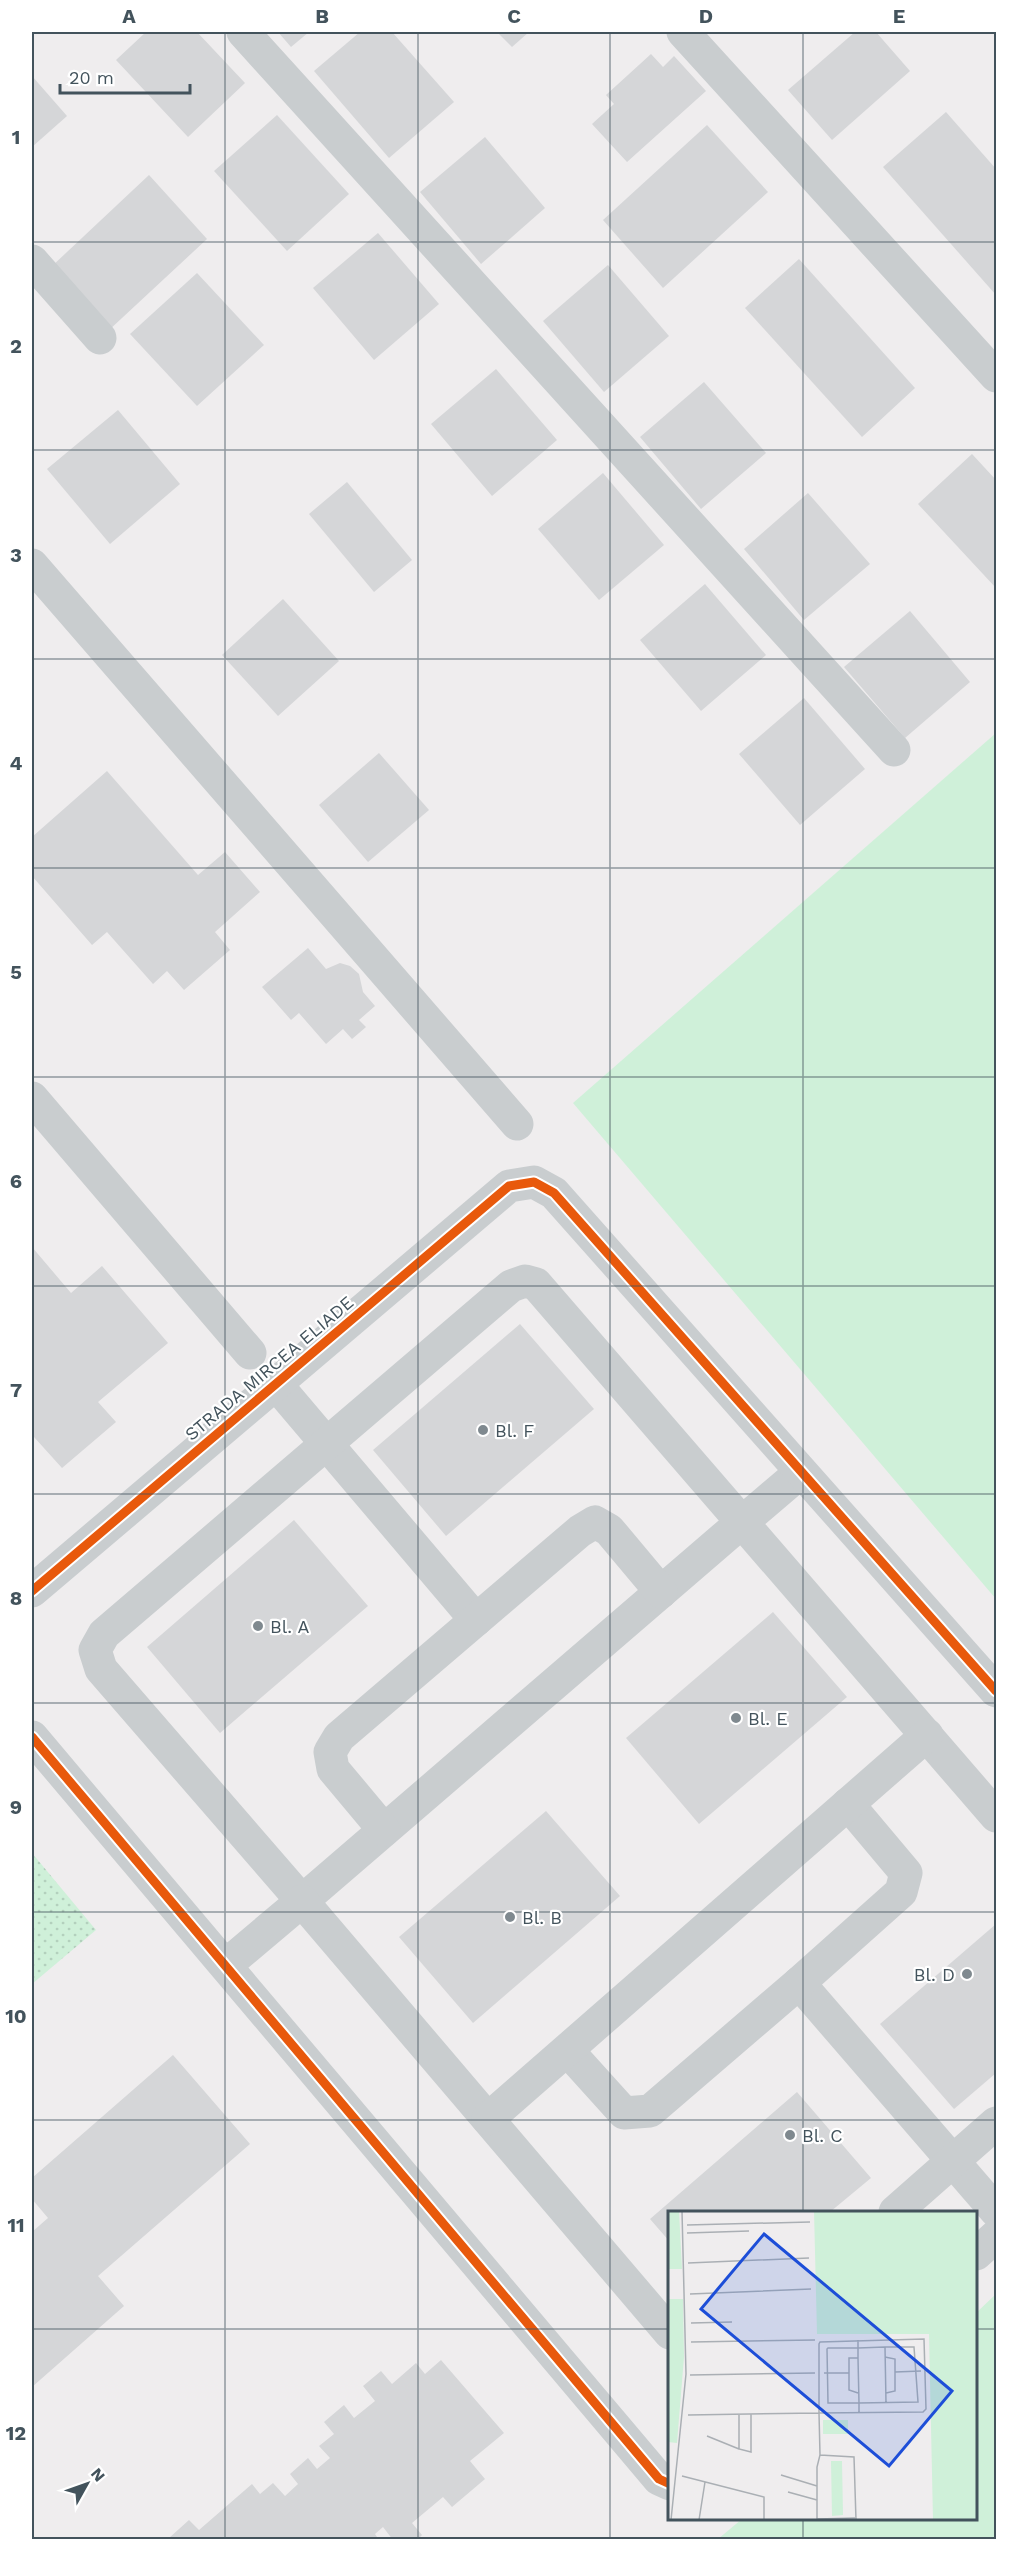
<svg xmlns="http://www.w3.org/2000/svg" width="1028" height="2571" viewBox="0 0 1028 2571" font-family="'Work Sans',sans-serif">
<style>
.grass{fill:#cff0d9}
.park{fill:url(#park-dots)}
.building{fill:#d5d6d8}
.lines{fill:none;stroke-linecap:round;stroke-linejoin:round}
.minor{stroke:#c9cdcf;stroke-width:33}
.cycleway-casing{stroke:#fff;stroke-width:13}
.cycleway{stroke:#e8590c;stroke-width:9}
.grid{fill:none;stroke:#43535c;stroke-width:1.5;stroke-opacity:0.55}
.poi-dot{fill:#7f898f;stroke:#fff;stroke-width:2}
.labels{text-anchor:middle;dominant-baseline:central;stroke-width:4.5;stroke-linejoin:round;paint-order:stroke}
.street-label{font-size:18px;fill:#43535c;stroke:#fff}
.poi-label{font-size:18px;fill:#43535c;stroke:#fff;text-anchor:start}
.inset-road{fill:none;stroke:#aaafb4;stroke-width:1.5}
.view{fill:#1d4ed8;fill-opacity:0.15;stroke:#1d4ed8;stroke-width:3}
.inset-edge{fill:none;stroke:#43535c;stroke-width:3}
.neatline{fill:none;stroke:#43535c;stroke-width:2}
.grid-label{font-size:20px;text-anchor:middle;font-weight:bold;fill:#43535c}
</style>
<defs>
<pattern id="park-dots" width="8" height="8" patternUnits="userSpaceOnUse" patternTransform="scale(1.5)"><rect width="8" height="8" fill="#cff0d9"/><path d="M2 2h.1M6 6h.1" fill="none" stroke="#b3d0bd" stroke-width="1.8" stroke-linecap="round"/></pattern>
</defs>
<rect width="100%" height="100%" fill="#efedee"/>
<g class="grass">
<polygon points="996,733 996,1599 573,1103"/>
<polygon points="996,2294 996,2539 718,2539 742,2519 976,2518 976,2313"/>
</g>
<polygon class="park" points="32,1853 96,1930 32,1984"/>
<g class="building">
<polygon points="146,32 197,32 245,83 188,137 116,60"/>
<polygon points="278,32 309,32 291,47"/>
<polygon points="360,32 392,32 454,102 389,158 314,71"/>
<polygon points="497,32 529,32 512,47"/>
<polygon points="855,32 876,32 910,71 832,140 788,90"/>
<polygon points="651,54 663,67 674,56 706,91 627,162 592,124 614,104 606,95"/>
<polygon points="32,76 67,116 32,147"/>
<polygon points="946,112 996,169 996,295 883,167"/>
<polygon points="277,115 349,194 287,251 214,171"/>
<polygon points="707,125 768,192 663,288 603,220"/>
<polygon points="485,137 545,208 481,264 420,192"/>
<polygon points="149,175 207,239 108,331 50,268"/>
<polygon points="378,233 439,304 374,360 313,288"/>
<polygon points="799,259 915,388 862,437 745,308"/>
<polygon points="608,265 669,336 604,392 543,321"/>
<polygon points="197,273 264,345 197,406 130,334"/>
<polygon points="496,369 557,440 492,496 431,424"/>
<polygon points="704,382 766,453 701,509 640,437"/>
<polygon points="118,410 180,484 110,544 47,469"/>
<polygon points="972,454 996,480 996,588 918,504"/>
<polygon points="603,473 664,545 599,600 538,529"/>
<polygon points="347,482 412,560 374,592 309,514"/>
<polygon points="808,493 870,564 804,620 744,549"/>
<polygon points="705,584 766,655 701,711 640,640"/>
<polygon points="283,599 339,661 278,716 222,655"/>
<polygon points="910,611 970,682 905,738 844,667"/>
<polygon points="804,698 865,769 800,825 739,754"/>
<polygon points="379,753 429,810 368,862 319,805"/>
<polygon points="107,771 198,875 225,852 260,892 215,932 230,950 184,990 167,971 153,984 107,932 92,945 32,876 32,837"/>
<polygon points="308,948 326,969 340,963 350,966 359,974 363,992 375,1006 359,1020 366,1027 352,1039 343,1029 326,1044 299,1013 291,1020 262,987"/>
<polygon points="32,1247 71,1293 102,1266 168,1343 98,1402 116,1422 62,1468 34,1437 32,1439"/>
<polygon points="520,1324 594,1409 446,1536 373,1450"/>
<polygon points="294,1520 368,1606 220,1733 147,1647"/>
<polygon points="773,1612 847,1697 699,1824 626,1738"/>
<polygon points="546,1811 620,1896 473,2023 399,1937"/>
<polygon points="996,1924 996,2073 954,2109 880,2024"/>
<polygon points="173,2055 250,2144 98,2276 124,2306 32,2387 32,2232 48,2218 32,2199 32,2178"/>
<polygon points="797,2092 871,2178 830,2212 670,2212 670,2242 650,2219"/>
<polygon points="441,2360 504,2433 470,2461 485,2479 452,2507 443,2497 412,2523 422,2535 417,2540 393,2540 383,2527 375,2534 379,2540 169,2538 189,2520 199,2530 252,2484 260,2494 273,2483 285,2496 298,2484 290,2474 308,2458 317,2469 330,2458 319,2446 334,2434 324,2422 344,2405 354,2418 375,2401 363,2386 381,2371 392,2384 416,2363 425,2374"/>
</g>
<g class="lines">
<g class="minor">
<polyline points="243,32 894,750"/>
<polyline points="683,32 996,376"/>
<polyline points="32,261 100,338"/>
<polyline points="32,565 517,1124"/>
<polyline points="32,1098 250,1353"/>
<polyline points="275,1383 476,1620"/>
<path d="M801 1472C634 1614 468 1757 302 1901L101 1669 95 1650 104 1634 511 1286 525 1281 536 1284 996 1816"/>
<polyline points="32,1591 509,1186 534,1182 554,1193 996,1691"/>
<polyline points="32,1737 659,2479 670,2484"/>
<polyline points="384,1830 333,1769 330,1752 339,1737 580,1531 595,1522 609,1530 661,1592"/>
<polyline points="226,1965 302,1901 670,2333"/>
<polyline points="799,1983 996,2211"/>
<polyline points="568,2051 624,2113 650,2111 799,1983 901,1892 906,1873 848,1804"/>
<polyline points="488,2119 927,1735"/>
<polyline points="895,2212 996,2123"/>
<polyline points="976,2254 996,2236"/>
</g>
<g class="cycleway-casing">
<g id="cycleway">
<polyline points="32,1591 509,1186 534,1182 554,1193 996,1691"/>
<polyline points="32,1737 659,2479 670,2484"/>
</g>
</g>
<use href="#cycleway" class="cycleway"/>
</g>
<path class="grid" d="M225 32V2540M418 32V2540M610 32V2540M803 32V2212M32 242H996M32 450H996M32 659H996M32 868H996M32 1077H996M32 1286H996M32 1494H996M32 1703H996M32 1912H996M32 2120H996M32 2329H670M976 2329H996M803 2518V2540"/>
<g class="poi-dot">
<circle cx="483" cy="1430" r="6"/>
<circle cx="258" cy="1626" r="6"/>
<circle cx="736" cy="1718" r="6"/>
<circle cx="510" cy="1917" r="6"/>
<circle cx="967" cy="1974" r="6"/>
<circle cx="790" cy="2135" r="6"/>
</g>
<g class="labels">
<g class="street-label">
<text transform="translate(269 1368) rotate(-40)">STRADA MIRCEA ELIADE</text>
</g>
<g class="poi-label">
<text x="495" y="1430">Bl. F</text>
<text x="270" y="1626">Bl. A</text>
<text x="748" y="1718">Bl. E</text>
<text x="522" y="1917">Bl. B</text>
<text x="955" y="1974" text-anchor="end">Bl. D</text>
<text x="802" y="2135">Bl. C</text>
</g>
</g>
<g transform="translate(668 2211)">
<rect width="309" height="309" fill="#efedee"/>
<path d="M146 0H309V309H265L261 123H149Z" fill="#cff0d9"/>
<path d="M0 0H11L14 58H0ZM0 88H15L16 146 9 232 0 231Z" fill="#cff0d9"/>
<path d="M155 209H180V223H155Z" fill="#cff0d9"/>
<path d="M163 250H174L175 304 164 305Z" fill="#cff0d9"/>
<path class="inset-road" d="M19 14 142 11M19 22 81 20M20 52 141 47M22 83 143 78M23 112 64 111M190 129V147L191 192H160L159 138 160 137H190L217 136H246L250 191 191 192V202M23 131 147 129M217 136 218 192M217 146 227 148V180L218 182M190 147H181V179L190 182M227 161 253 160M156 162H181M22 164 147 162M71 203V238L83 241V203M20 204 151 202 255 201 258 198 256 128 152 131 151 133V202L152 244 149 256V309M39 225 71 238M152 244 186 246 188 309M113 264 149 275M14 265 96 286V309M120 281 149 289M149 308 187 307M3 309 18 163 14 0M31 309 37 271"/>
<path class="view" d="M96 23 284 180 221 255 33 98Z"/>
<rect width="309" height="309" class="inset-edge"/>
</g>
<rect width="1028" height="2571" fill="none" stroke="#ffffff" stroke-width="66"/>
<g transform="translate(87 2484) rotate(50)" stroke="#ffffff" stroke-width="4.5" paint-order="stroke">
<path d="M0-4.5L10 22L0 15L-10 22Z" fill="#43535c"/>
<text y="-9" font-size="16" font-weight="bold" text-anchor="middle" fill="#43535c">N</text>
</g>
<path d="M60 84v9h130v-9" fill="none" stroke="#43535c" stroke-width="3"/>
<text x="69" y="84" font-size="18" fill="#43535c" stroke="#ffffff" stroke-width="4.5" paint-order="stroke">20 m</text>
<rect x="33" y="33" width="962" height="2505" class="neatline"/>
<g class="grid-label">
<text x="129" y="23">A</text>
<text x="322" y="23">B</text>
<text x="514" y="23">C</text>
<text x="706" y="23">D</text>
<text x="899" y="23">E</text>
<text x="16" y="144">1</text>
<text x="16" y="353">2</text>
<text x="16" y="562">3</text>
<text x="16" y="770">4</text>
<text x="16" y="979">5</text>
<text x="16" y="1188">6</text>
<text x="16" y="1397">7</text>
<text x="16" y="1605">8</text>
<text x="16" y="1814">9</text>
<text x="16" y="2023">10</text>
<text x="16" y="2232">11</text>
<text x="16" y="2440">12</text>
</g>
</svg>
